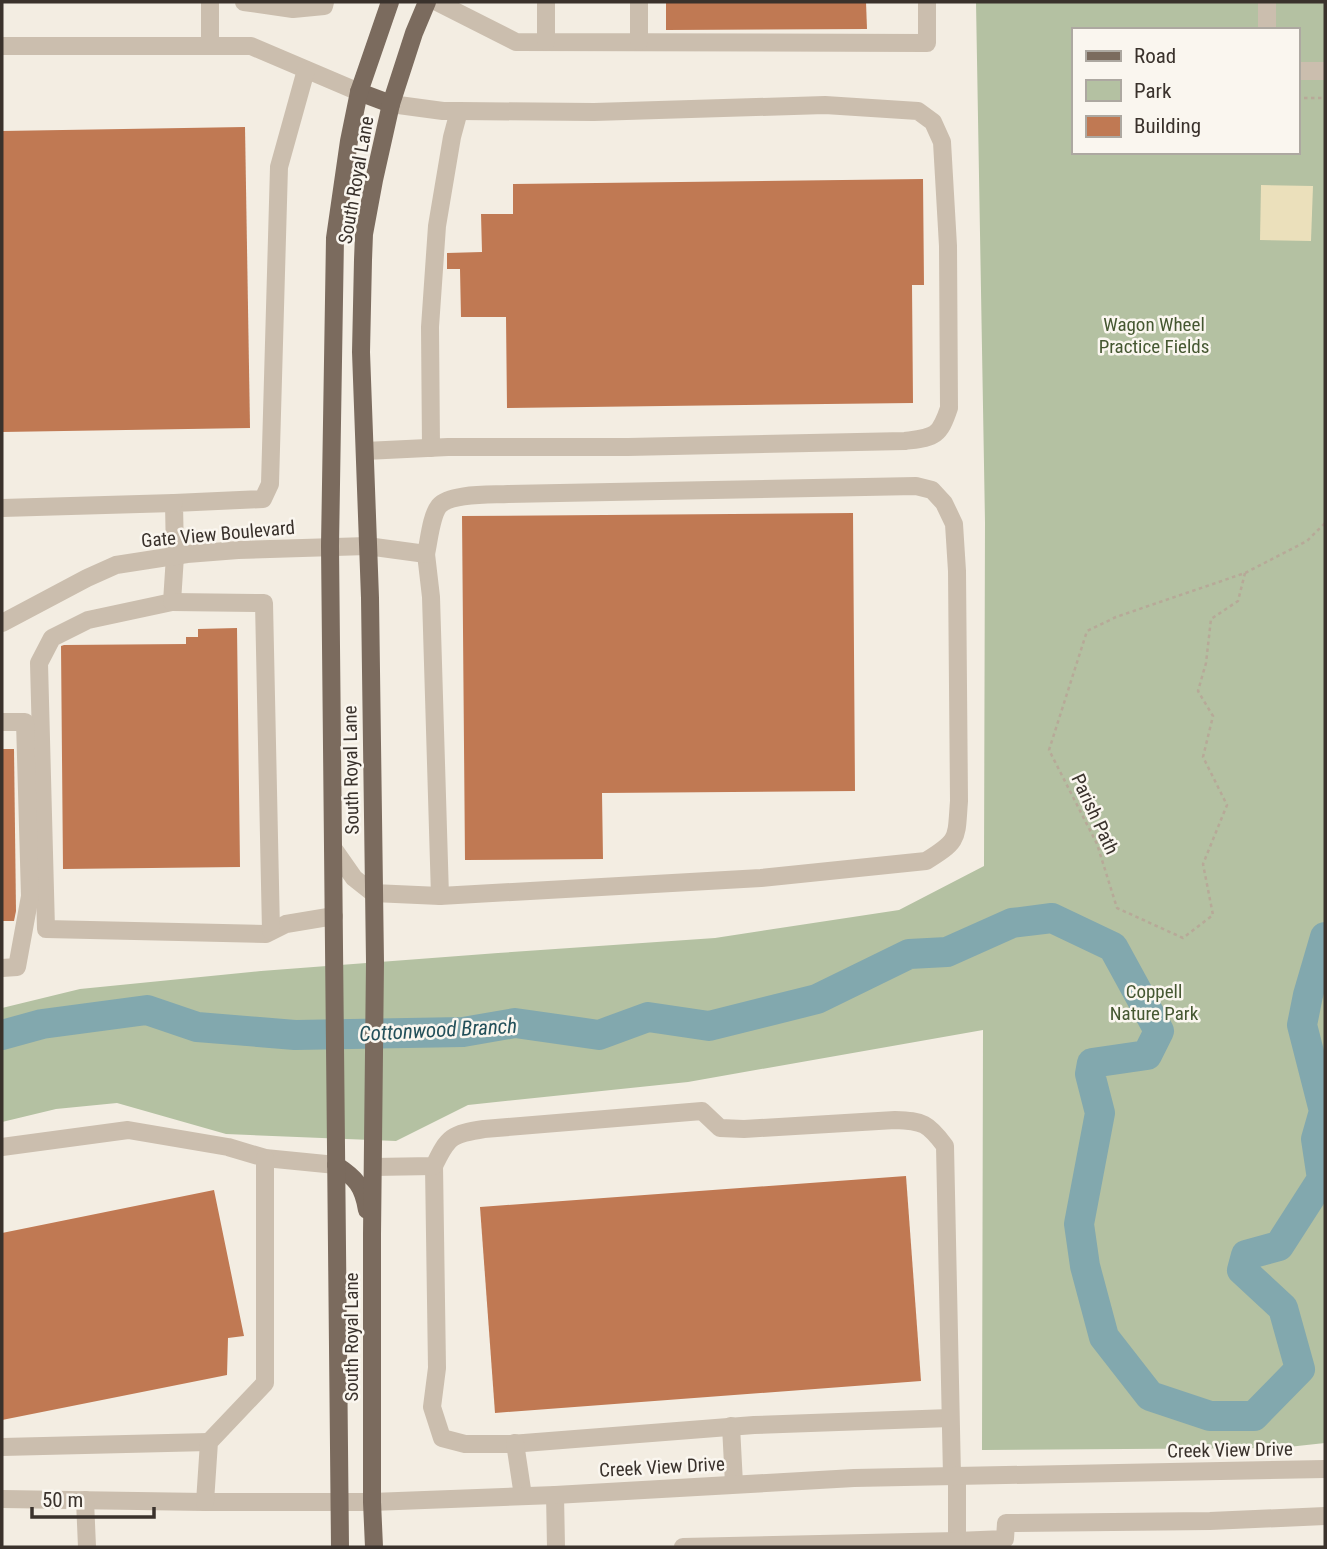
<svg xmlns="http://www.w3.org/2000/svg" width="1327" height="1549" viewBox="0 0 1327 1549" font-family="'Roboto Condensed',sans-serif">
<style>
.green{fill:#b4c1a2;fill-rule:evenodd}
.sand{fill:#ebe0bb}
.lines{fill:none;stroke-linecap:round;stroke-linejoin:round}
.river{stroke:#82a8ae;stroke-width:30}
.building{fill:#c07953}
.path{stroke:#b7a998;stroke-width:2.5;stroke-dasharray:3.5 3.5;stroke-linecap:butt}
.minor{stroke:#cbbeae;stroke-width:18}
.major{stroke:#7b6b5e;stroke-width:18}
.labels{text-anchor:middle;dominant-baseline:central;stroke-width:5;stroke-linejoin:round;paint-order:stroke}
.street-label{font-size:19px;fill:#3a322c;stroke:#faf6ef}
.park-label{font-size:19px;fill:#455731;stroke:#faf6ef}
.water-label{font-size:21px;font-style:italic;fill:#23505a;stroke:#faf6ef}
</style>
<rect width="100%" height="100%" fill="#f3ede2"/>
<path class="green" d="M976 2H1325V1443L1279 1448 982 1450 983 1030 688 1082 468 1105 396 1141 226 1134 117 1103 56 1109 2 1122V1008L80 989 261 971 498 953 715 938 899 910 984 866 985 522ZM1073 30H1297V152H1073Z"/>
<polygon class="sand" points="1261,185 1313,186 1311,241 1260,240"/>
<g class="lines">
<polyline class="river" points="2,1035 42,1024 147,1010 197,1027 295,1035 463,1032 515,1023 599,1035 648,1017 709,1026 817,999 909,954 947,952 1012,923 1052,918 1113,947 1159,1031 1147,1055 1092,1063 1090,1074 1100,1113 1079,1224 1085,1266 1104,1337 1150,1396 1210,1416 1254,1416 1300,1369 1283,1308 1242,1270 1246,1255 1279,1246 1322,1179 1316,1139 1324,1111 1302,1025 1308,995 1325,937"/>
</g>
<g class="building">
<polygon points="666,2 866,2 867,29 666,30"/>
<polygon points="245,127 250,428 2,432 2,131"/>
<polygon points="923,179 924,285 912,285 913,403 507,408 506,317 461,317 460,269 447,269 447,253 482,252 481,214 513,214 513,184"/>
<polygon points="853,513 855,791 602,793 603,859 465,860 462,516"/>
<polygon points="237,628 240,867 63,869 61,646 64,645 186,644 186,637 198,637 198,629"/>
<polygon points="2,749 14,749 16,911 14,921 2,921"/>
<polygon points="906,1176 921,1381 495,1413 480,1207"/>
<polygon points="214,1190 244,1336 228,1338 227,1375 2,1420 2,1233"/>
</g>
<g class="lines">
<g class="path">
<polyline points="1297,98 1325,98"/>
<polyline points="1245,573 1238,601 1211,619 1206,663 1198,691 1213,716 1203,757 1227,805 1203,864 1213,915 1183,938 1117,908 1097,844 1049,750 1087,631 1116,617 1245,573 1307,541 1325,523"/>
</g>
<g class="minor">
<polyline points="210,2 210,46"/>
<polyline points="244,2 293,9 324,6 325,2"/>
<polyline points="437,2 516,42 927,43 927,2"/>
<polyline points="1267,2 1267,30"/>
<polyline points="546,42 546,2"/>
<polyline points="639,42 639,2"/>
<polyline points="2,46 251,46 359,92"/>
<polyline points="306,70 279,167 270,484 263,499 174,503 175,556 172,602 88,620 52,638 39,663 46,929 266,934 286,924 334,916"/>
<polyline points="1297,71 1325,71"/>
<polyline points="431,448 430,327 437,226 452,137 459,111"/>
<path d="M365 451 448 447H628L905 441C934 437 939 438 949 408L948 246 942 142 933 122 918 111 825 105 594 112 459 111H443L391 104"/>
<polyline points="2,508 174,503"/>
<polyline points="426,554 431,597 440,896"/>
<polyline points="172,602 264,603 271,931"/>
<path d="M2 623 87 578 116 565 187 554 238 550 367 546 426 554C429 541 431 516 439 506 450 493 491 495 508 494L916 486 932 490 944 503 954 524 957 571 959 801C956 839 960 840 926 861L761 878 440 896 373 893 354 878 333 848"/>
<polyline points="2,722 25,722 30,896 17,967 2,968"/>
<polyline points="2,1147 128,1130 228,1147 265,1158 336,1165"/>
<polyline points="434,1166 437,1368 432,1407 442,1438 465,1444 511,1444 754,1425 950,1418"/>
<path d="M373 1167 434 1166C448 1136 452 1134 484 1129L702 1111 720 1128 744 1129 895 1120C923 1121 928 1123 945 1146L952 1476"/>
<polyline points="731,1426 734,1484"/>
<polyline points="515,1443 523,1496"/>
<polyline points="2,1447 209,1442"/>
<polyline points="957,1476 957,1541 1005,1539 1006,1523 1210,1521 1325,1516"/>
<polyline points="555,1495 556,1547"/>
<polyline points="2,1499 205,1502 372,1502 555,1495 854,1478 1325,1469"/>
<polyline points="85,1500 87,1547"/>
<polyline points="205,1502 209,1442 265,1383 265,1158"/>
<polyline points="683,1547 957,1541"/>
</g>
<g class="major">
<polyline points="359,92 391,104"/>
<path d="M336 1165C356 1178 363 1186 367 1210"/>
<polyline points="340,1547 330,546 335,238 349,141 359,92 390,2"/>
<polyline points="374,1547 372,1502 372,1234 375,962 370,598 361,352 363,260 364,234 374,180 391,104 414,33 427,2"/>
</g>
</g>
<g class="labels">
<g class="street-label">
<text transform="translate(356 180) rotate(-80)">South Royal Lane</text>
<text transform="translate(218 534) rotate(-5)">Gate View Boulevard</text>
<text transform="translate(351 770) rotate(-91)">South Royal Lane</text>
<text transform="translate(1095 814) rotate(65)">Parish Path</text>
<text transform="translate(351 1337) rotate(-90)">South Royal Lane</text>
<text transform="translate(1230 1450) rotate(-1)">Creek View Drive</text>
<text transform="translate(662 1467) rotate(-3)">Creek View Drive</text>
</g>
<g class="park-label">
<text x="1154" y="324">Wagon Wheel<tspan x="1154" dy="22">Practice Fields</tspan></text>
<text x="1154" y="991">Coppell<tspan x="1154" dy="22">Nature Park</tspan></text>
</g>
<g class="water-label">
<text transform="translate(438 1030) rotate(-3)">Cottonwood Branch</text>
</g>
</g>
<rect width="1327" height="1549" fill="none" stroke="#3a322c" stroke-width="7"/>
<rect x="1072" y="28" width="228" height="126" fill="#faf6ef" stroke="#ada8a1" stroke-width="2"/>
<rect x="1086" y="51" width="35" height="10" fill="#7b6b5e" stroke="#ada8a1" stroke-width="2"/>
<text x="1134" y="63" font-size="21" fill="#3a322c">Road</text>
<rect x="1086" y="80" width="35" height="21" fill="#b4c1a2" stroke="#ada8a1" stroke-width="2"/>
<text x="1134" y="98" font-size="21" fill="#3a322c">Park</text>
<rect x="1086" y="116" width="35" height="21" fill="#c07953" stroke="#ada8a1" stroke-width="2"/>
<text x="1134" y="133" font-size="21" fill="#3a322c">Building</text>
<path d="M32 1507v10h122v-10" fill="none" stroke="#3a322c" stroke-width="3.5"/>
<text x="42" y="1507" font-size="21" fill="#3a322c" stroke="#faf6ef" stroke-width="5" paint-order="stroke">50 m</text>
</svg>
